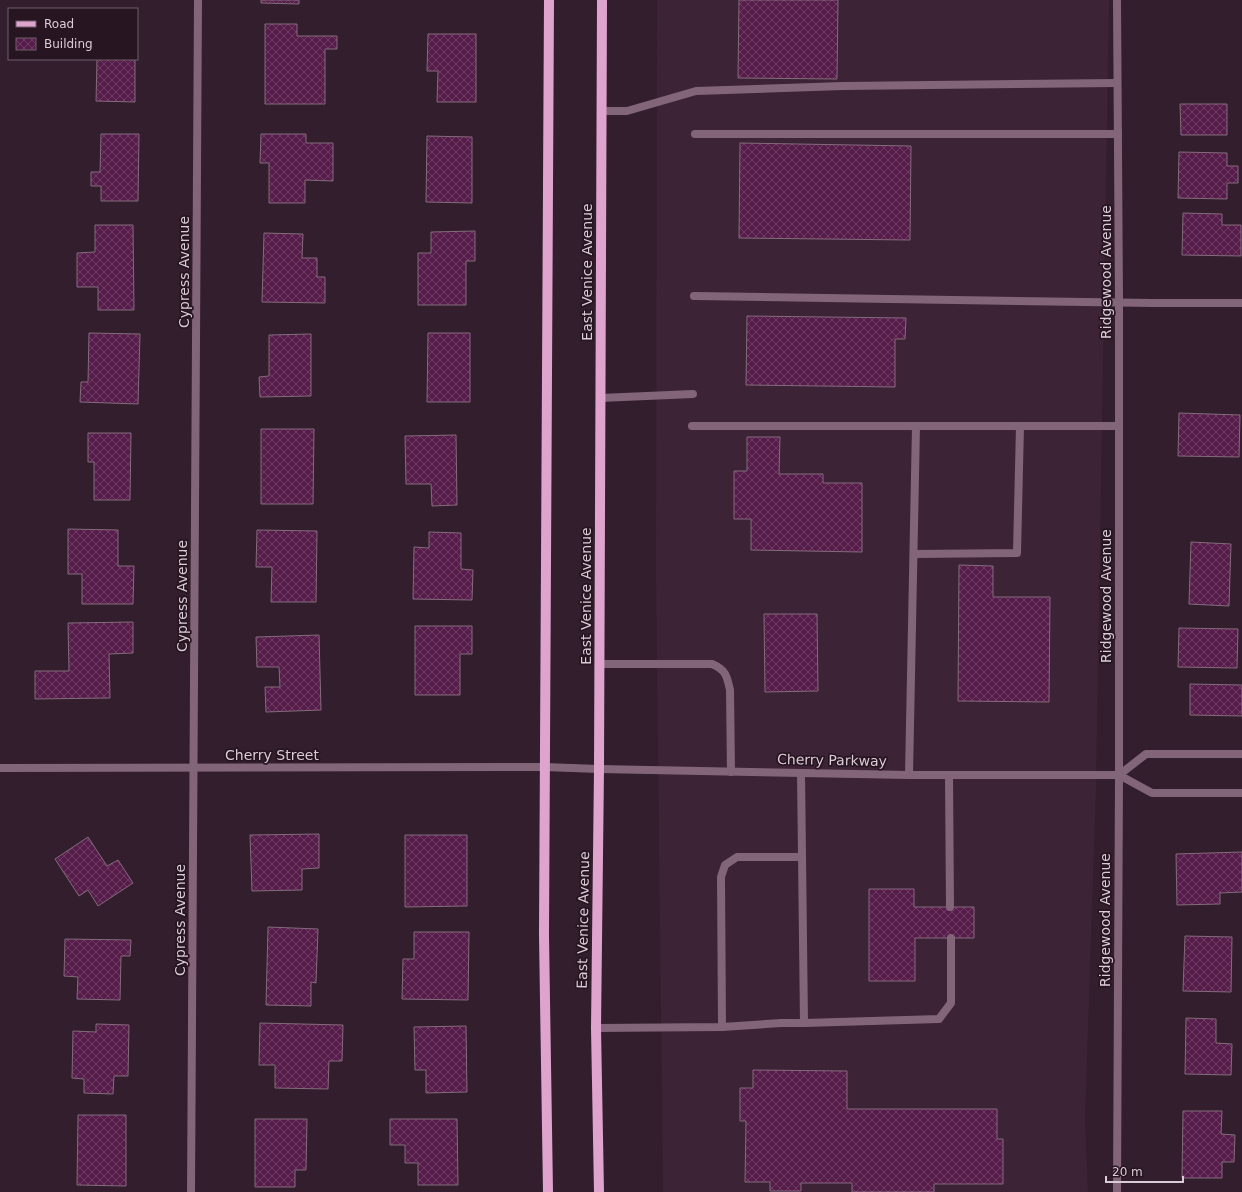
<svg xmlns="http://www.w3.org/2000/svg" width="1242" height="1192" viewBox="0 0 1242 1192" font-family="'DejaVu Sans',sans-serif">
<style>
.built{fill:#3d2336}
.building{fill:url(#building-cross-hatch);stroke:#846b7c}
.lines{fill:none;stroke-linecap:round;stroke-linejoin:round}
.service{stroke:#826579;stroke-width:8}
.minor{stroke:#826579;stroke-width:8}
.primary{stroke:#dfa4cd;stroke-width:10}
.labels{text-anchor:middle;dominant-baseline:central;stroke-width:3.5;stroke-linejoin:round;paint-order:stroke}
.street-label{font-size:14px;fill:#daccd6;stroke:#281522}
</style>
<defs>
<pattern id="building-cross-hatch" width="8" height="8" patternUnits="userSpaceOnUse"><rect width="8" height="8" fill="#571d4a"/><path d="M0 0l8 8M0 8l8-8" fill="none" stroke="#6f3d63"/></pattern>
</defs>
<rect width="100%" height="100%" fill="#321e2c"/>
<polygon class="built" points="657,0 1109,0 1096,785 1085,1120 1088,1192 663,1192 656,574"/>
<g class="building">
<polygon points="261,0 299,0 299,4 261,3"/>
<polygon points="739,0 838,0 837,79 738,78"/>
<polygon points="265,24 297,24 297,36 337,36 337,49 325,49 325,104 265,104"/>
<polygon points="428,34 476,34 476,102 437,102 438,71 427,71"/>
<polygon points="97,59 135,59 135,102 96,101"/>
<polygon points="1180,104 1227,104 1227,135 1181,135"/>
<polygon points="101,134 139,134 138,201 101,201 101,186 91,186 91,172 100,172"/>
<polygon points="261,134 306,134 306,143 333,143 333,181 305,180 305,203 269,203 269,163 260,163"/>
<polygon points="427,136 472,137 472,203 426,202"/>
<polygon points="740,143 911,146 910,240 739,238"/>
<polygon points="1179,152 1227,153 1227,166 1238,166 1238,183 1227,183 1227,199 1178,198"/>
<polygon points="1183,213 1222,214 1222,225 1241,225 1241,256 1182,255"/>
<polygon points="95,225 133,225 134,310 98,310 98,287 77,287 77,253 95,252"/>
<polygon points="475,231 475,261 466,261 466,305 418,305 418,253 431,253 431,232"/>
<polygon points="264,233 303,234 302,258 317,258 317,277 325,277 325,303 262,302"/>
<polygon points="747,316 906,318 905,339 895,339 895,387 746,385"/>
<polygon points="89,333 140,334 138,404 80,402 81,382 88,382"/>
<polygon points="428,333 470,333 470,402 427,402"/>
<polygon points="311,334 311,396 260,397 259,377 269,376 269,335"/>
<polygon points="1179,413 1240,415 1239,457 1178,456"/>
<polygon points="261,429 314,429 313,504 261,504"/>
<polygon points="88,433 131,433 130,500 94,500 94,462 88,462"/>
<polygon points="456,435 457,505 432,506 431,484 406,484 405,436"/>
<polygon points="747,437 780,437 779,474 823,474 823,483 862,483 862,552 751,550 751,519 734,519 734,471 747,471"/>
<polygon points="68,529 118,530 118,566 134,566 133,604 82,604 82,574 68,574"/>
<polygon points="257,530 317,531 316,602 271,602 272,567 256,567"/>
<polygon points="429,532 461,533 461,569 473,570 472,600 413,599 414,547 429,548"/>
<polygon points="1191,542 1231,544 1229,606 1189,604"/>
<polygon points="959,565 993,566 993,597 1050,597 1049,702 958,701"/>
<polygon points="764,614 817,614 818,691 765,692"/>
<polygon points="133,622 133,653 109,654 110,698 35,699 35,671 69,671 68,623"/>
<polygon points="415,626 472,626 472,654 460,654 460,695 415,695"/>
<polygon points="1179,628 1238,629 1237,668 1178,667"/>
<polygon points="319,635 321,710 266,712 265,687 280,687 279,667 257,667 256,637"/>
<polygon points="1190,684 1242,685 1242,716 1190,715"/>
<polygon points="319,834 319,868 302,869 302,890 252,891 250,835"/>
<polygon points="405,835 467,835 467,906 405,907"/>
<polygon points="88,837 107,866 118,860 133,883 98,906 88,890 79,896 55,859"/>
<polygon points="1242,852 1242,892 1220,893 1220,904 1177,905 1176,854"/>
<polygon points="869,889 914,889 914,907 974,907 974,938 915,938 915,981 869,981"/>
<polygon points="268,927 318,929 316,983 311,982 311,1006 266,1005"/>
<polygon points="414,932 469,932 468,1000 402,999 403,959 414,959"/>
<polygon points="1185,936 1232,937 1231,992 1183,991"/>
<polygon points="65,939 131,940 130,956 121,956 120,1000 77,999 78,977 64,976"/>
<polygon points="1186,1018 1216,1019 1216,1043 1232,1044 1231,1075 1185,1074"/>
<polygon points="260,1023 343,1025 342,1061 329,1061 328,1089 275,1088 275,1065 259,1065"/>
<polygon points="96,1024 129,1025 128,1076 114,1076 113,1094 84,1093 84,1079 72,1078 73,1031 96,1032"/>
<polygon points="466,1026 467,1092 426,1093 426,1070 415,1070 414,1027"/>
<polygon points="753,1070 847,1071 847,1109 997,1109 997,1139 1003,1139 1003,1184 934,1184 934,1192 852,1192 852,1183 801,1183 801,1191 770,1191 770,1182 745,1182 746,1121 740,1121 740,1088 753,1088"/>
<polygon points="1183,1111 1222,1111 1221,1134 1235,1135 1234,1162 1222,1162 1222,1178 1182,1178"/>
<polygon points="78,1115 126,1115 126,1186 77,1185"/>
<polygon points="255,1119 307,1119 306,1170 295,1170 295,1187 255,1187"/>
<polygon points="390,1119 457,1119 458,1185 418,1185 418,1163 405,1163 405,1145 390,1145"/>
</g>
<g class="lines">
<g class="service">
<polyline points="602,111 627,111 696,91 843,86 1117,83"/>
<polyline points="695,134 1118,134"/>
<polyline points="694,296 1153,303 1242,303"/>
<polyline points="600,398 693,394"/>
<polyline points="692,426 1119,426"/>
<polyline points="914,554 1017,553 1020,426"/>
<path d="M600 664H712C726 670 727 676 730 690L731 772"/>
<polyline points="909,775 916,426"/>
<polyline points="949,775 950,907"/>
<polyline points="804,1023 939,1019 951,1003 951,938"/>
<polyline points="722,1027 721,877 725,865 737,857 801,857"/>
<polyline points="596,1028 722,1027 781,1023 804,1023 801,773"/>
</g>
<g class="minor">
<polyline points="1117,0 1119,302 1119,775 1117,1192"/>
<polyline points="0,768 544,767 599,769 909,775 1119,775 1152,793 1242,793"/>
<polyline points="1119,775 1146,754 1242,754"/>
<polyline points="191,1192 198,0"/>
</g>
<g class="primary">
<polyline points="548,1192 544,935 549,0"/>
<polyline points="599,1192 596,1028 599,769 602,0"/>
</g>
</g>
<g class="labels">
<g class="street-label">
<text transform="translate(184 272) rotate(-90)">Cypress Avenue</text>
<text transform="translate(587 272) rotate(-90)">East Venice Avenue</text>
<text transform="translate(1106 272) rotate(-90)">Ridgewood Avenue</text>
<text transform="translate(182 596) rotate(-90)">Cypress Avenue</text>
<text transform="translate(586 596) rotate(-90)">East Venice Avenue</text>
<text transform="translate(1106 596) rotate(-90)">Ridgewood Avenue</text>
<text x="272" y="755">Cherry Street</text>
<text transform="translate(832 760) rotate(1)">Cherry Parkway</text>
<text transform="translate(180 920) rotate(-90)">Cypress Avenue</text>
<text transform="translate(583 920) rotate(-89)">East Venice Avenue</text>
<text transform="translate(1105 920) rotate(-90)">Ridgewood Avenue</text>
</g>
</g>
<rect x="8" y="8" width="130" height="52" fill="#281522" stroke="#6f5e6a"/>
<rect x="16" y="21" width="20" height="6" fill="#dfa4cd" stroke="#6f5e6a"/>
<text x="44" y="28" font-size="12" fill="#daccd6">Road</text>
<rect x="16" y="38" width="20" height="12" fill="url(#building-cross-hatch)" stroke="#6f5e6a"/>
<text x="44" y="48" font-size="12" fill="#daccd6">Building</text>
<path d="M1106 1176v6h77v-6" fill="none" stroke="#daccd6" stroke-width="2"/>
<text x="1112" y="1176" font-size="12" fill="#daccd6" stroke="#281522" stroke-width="3" paint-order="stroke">20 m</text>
</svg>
